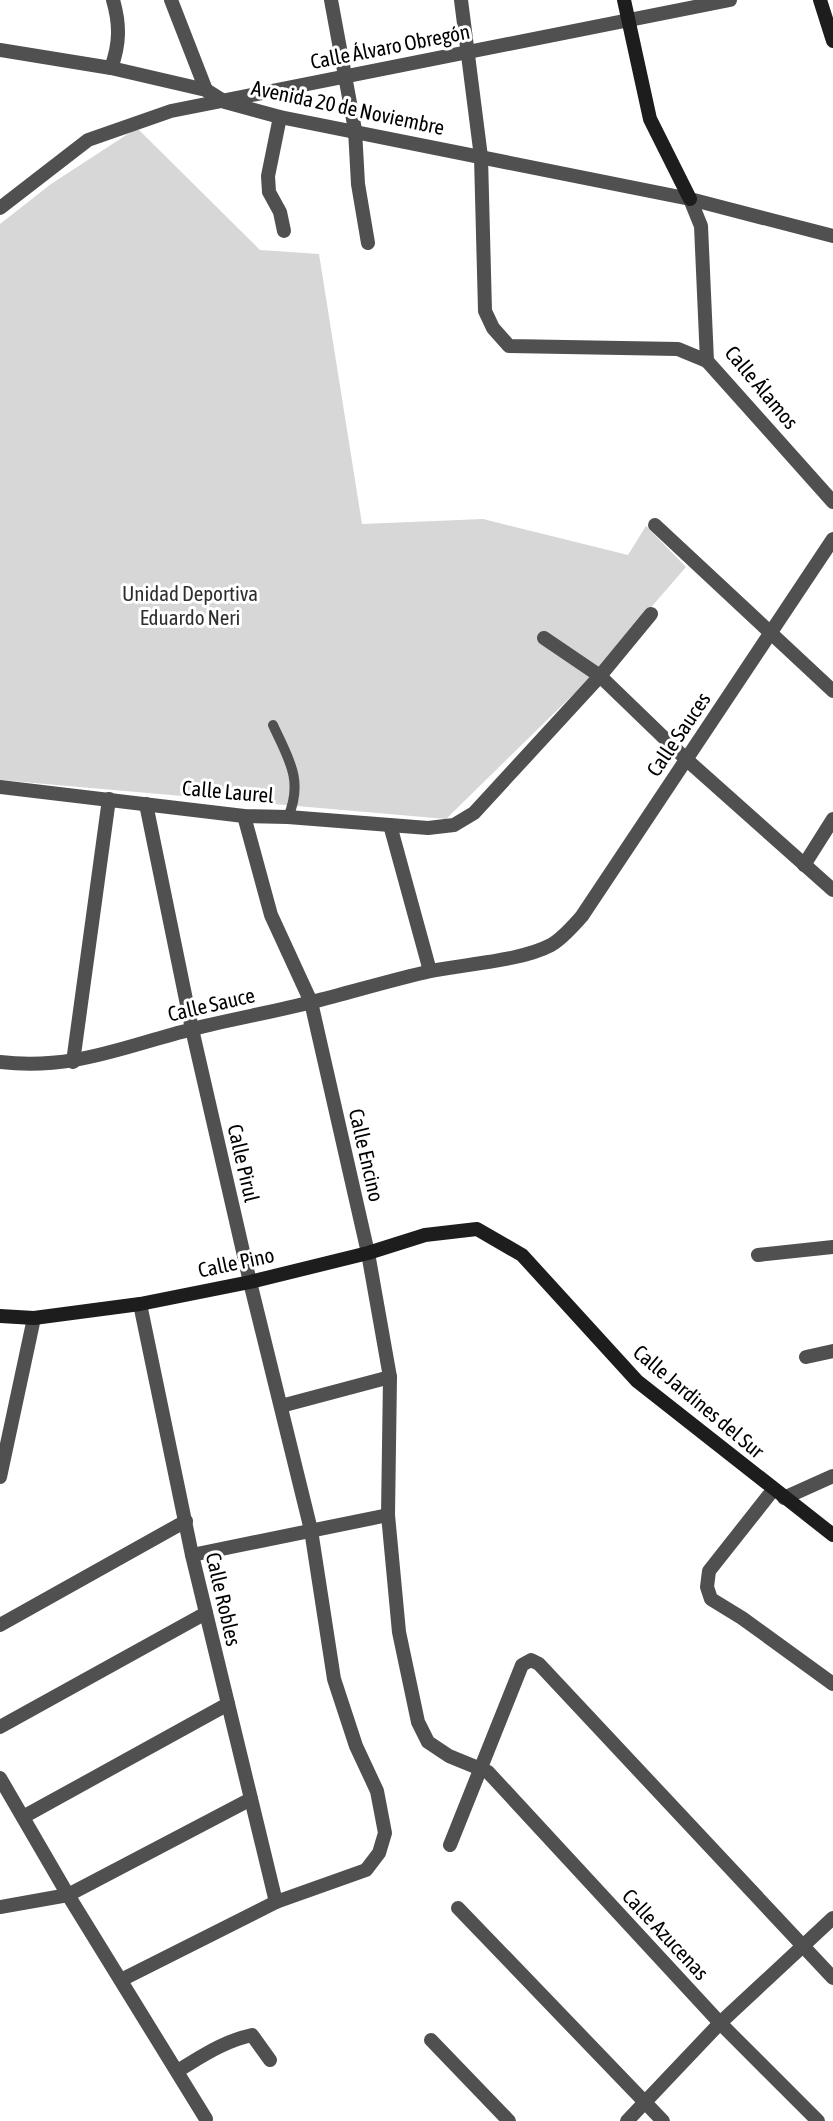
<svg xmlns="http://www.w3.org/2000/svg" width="833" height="2121" viewBox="0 0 833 2121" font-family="'Asap Condensed',sans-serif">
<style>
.green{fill:#d7d7d7}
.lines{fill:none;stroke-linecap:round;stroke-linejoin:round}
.service{stroke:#505050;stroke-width:10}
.minor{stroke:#505050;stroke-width:14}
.tertiary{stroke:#505050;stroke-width:14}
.secondary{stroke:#1d1d1d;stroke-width:14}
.labels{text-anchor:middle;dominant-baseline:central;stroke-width:6;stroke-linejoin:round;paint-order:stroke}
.street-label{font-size:21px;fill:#000;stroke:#fff}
.park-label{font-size:21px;fill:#2e2e2e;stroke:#fff}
</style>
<rect width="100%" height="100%" fill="#fff"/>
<polygon class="green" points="137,128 260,250 319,254 362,524 483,519 628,555 646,526 686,567 588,680 446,819 0,780 0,224 51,184"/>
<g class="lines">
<path class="service" d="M273 725C288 758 304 780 288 817"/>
<g class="minor">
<polyline points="171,0 206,90"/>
<polyline points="331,0 355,130 358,184 368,243"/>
<polyline points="461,0 481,157 485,311 493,328 509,346 678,349 707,361"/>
<path d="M111 68C120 44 120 24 113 0"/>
<polyline points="280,117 268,176 269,192 280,212 284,231"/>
<polyline points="0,208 88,140 171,111 730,0"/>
<polyline points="655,525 833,691"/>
<polyline points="544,638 600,676 687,760 833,890"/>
<polyline points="0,787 244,816 288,817 428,828 454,825 474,813 600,676 651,614"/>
<polyline points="244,816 271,915 311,1002 368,1253 390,1377 388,1515 399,1632 418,1722 428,1742 449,1756 488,1772 720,2023 818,2121"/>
<polyline points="390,825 430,971"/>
<polyline points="804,865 833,819"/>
<path d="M0 1062C72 1071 124 1046 193 1029 232 1019 273 1012 312 1002 352 992 391 980 431 971 465 964 521 961 551 945 563 938 573 926 582 916L833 539"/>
<polyline points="73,1062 109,799"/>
<polyline points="758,1255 833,1247"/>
<polyline points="140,1304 192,1555 276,1902"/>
<polyline points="806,1357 833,1351"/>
<polyline points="281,1406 390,1377"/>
<polyline points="0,1477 34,1318"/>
<polyline points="773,1490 709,1571 707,1587 711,1599 742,1618 833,1684"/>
<polyline points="784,1498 833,1476"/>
<polyline points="192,1555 388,1515"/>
<polyline points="0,1625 186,1521"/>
<polyline points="0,1727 206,1613"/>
<polyline points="0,1778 68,1895 206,2119"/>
<polyline points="23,1817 228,1704"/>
<polyline points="450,1845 522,1665 531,1660 539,1664 833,1978"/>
<polyline points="0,1907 68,1895 251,1799"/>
<polyline points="458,1908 663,2121"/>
<polyline points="121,1980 276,1902 366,1870 379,1853 385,1833 377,1791 356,1746 334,1679 311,1530 250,1282 192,1029 146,804"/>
<polyline points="431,2040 509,2121"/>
<path d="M177 2071C201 2057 224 2041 252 2035L270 2060"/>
<polyline points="627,2121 720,2023 833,1918"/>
</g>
<g class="tertiary">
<polyline points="0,50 111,68 206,90 225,102 280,117 690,199 833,236"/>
<polyline points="690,199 701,226 707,361 833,502"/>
</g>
<g class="secondary">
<polyline points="624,0 650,119 690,199"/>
<polyline points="820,0 833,41"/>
<polyline points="0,1316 34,1318 140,1304 250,1282 368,1253 425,1235 477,1229 522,1255 637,1381 833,1535"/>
</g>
</g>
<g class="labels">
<g class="street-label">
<text transform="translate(390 46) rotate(-11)">Calle Álvaro Obregón</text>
<text transform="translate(348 107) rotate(12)">Avenida 20 de Noviembre</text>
<text transform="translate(762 387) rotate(50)">Calle Álamos</text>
<text transform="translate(678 734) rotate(-56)">Calle Sauces</text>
<text transform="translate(228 791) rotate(5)">Calle Laurel</text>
<text transform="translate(211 1004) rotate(-13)">Calle Sauce</text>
<text transform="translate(367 1155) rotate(77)">Calle Encino</text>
<text transform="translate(244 1163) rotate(77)">Calle Pirul</text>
<text transform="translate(236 1262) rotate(-12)">Calle Pino</text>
<text transform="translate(699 1401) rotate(40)">Calle Jardines del Sur</text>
<text transform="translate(224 1599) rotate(77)">Calle Robles</text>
<text transform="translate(666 1934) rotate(47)">Calle Azucenas</text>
</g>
<g class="park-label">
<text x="190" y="593">Unidad Deportiva<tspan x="190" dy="24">Eduardo Neri</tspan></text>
</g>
</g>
</svg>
